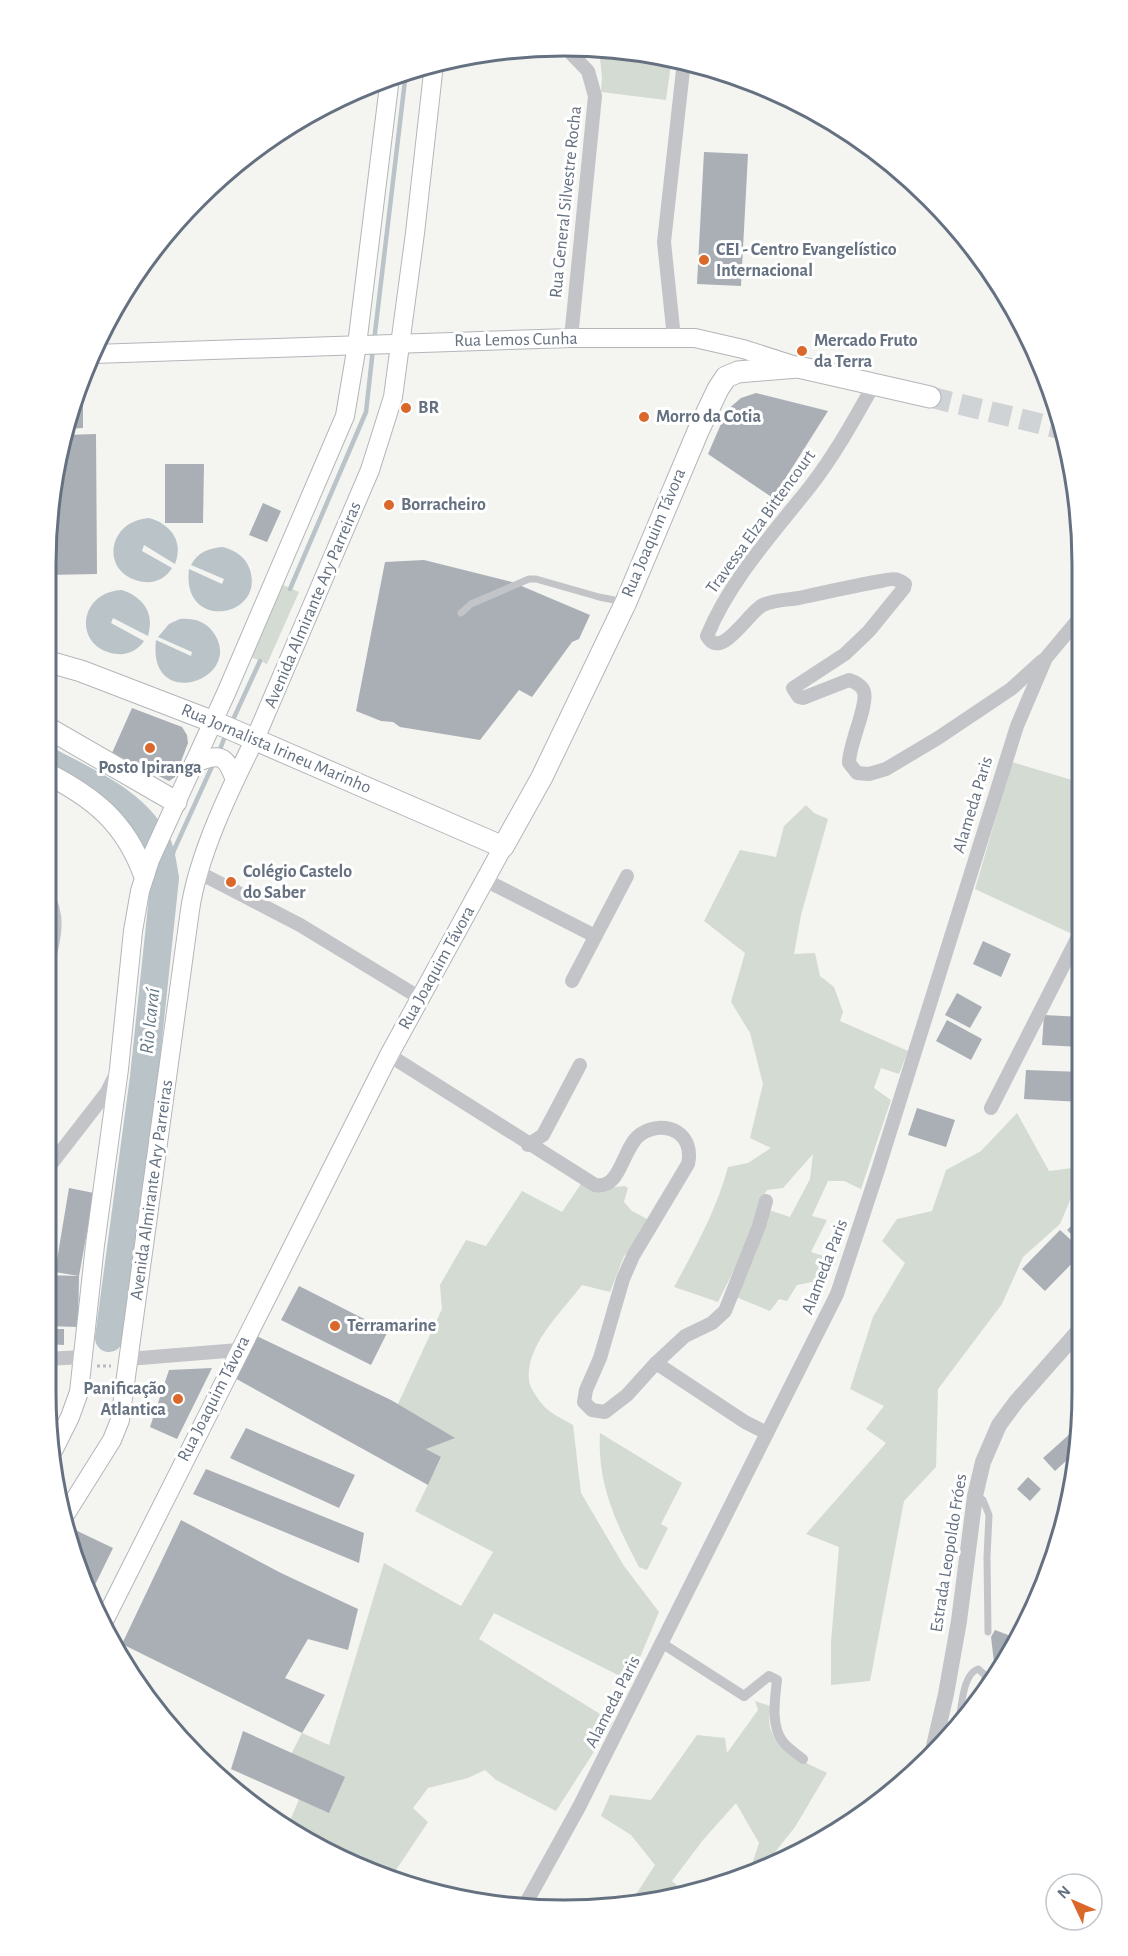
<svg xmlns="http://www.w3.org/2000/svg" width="1128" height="1956" viewBox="0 0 1128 1956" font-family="'Alegreya Sans',sans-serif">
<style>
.green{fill:#d4dbd2}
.water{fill:#b9c3c8}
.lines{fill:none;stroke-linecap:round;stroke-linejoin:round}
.stream{stroke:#b9c3c8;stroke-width:4.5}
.river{stroke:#b9c3c8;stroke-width:28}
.building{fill:#a9afb5}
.primary-tunnel{stroke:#d0d3d5;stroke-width:21;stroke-dasharray:21 10;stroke-linecap:butt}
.secondary-casing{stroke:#b2b6ba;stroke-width:20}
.primary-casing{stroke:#b3b6ba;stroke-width:23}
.path{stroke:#b9bbbd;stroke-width:3;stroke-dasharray:3 3;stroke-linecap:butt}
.service{stroke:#c2c4c8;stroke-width:7}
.pedestrian{stroke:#c2c4c8;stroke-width:10}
.minor{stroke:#c2c4c8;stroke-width:14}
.tertiary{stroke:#c2c4c8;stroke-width:16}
.secondary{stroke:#fff;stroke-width:18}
.primary{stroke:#fff;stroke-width:21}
.poi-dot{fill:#da682b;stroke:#fff;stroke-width:2}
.labels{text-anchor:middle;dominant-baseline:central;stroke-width:6;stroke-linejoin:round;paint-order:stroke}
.street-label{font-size:18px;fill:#657180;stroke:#fff}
.poi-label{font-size:18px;font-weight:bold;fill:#657180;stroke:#fff;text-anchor:start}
.water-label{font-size:20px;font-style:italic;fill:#657985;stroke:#fff}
.rim{fill:none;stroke:#657180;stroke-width:3}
</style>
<rect width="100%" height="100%" fill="#f4f4f1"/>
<g class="green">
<polygon points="599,48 672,57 666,100 601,92 602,78"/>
<polygon points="283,585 299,592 267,664 251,657"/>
<polygon points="1012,762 1082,783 1082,910 1070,933 975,889"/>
<path d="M806 805 814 813 828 819 801 915 794 954 815 953 820 976 834 987 843 1012 840 1021 908 1051 899 1074 881 1068 874 1088 891 1100 861 1189 844 1181H828L812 1216 827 1220 811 1252 836 1260 835 1265 823 1263 817 1281 797 1285 787 1301 779 1299 770 1311 736 1297 769 1210 790 1217 810 1179 813 1154 783 1188 767 1190 759 1203 752 1234 718 1302 674 1287C696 1247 716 1211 728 1167L748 1163 771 1148 750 1138 763 1084 750 1033 731 1002 745 953 704 921 740 850 776 857 784 826Z"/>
<polygon points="1017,1113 1049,1171 1080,1167 1082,1164 1082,1190 1071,1198 1060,1224 1023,1257 1002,1304 938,1389 936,1467 904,1501 870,1681 831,1685 831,1642 839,1547 806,1534 886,1443 866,1429 884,1406 850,1389 873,1317 905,1263 882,1241 897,1219 932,1211 946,1170 981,1151"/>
<path d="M585 1178 607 1188 625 1186 628 1188 624 1202 632 1211 651 1221 639 1239 624 1256 610 1292 582 1285C563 1311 525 1345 529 1380 529 1387 538 1399 542 1404 549 1413 563 1419 573 1425L581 1493 624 1566 659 1612 630 1681 494 1613 479 1639 613 1722 556 1811 496 1780 485 1770 468 1778 428 1788 413 1808 428 1822 392 1876 275 1823 261 1810 289 1823 306 1783 283 1770 302 1733 329 1745 384 1563 461 1606 493 1552 415 1511 441 1458 426 1449 397 1406 442 1309 440 1285 466 1240 486 1246 522 1191 562 1212Z"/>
<path d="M600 1433 682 1483 661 1524 668 1528 647 1570 639 1567C616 1523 597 1484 600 1433Z"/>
<path d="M755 1701 770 1706C770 1713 768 1724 771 1730 780 1753 807 1763 827 1773L795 1827 759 1872 751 1867 759 1843 736 1803 703 1840 672 1881 682 1890 631 1902 655 1865 631 1835 601 1816 610 1795 651 1800 697 1735 725 1738 727 1753 758 1710Z"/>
</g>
<g class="water">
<path d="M149 518C171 524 184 542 175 564L144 545 142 551 172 568C166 578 156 583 145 582 100 577 105 521 149 518Z"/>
<path d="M223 547C236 551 246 557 250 570 265 618 181 632 189 569L222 584 224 579 191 565C198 552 209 548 223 547Z"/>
<path d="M122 590C143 597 155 613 148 636L113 618 111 623 144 641C138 650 128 655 117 654 73 649 77 592 122 590Z"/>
<path d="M180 619C193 618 205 621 213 632 247 679 147 714 156 640L191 656 192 652 158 637 169 624Z"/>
</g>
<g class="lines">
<g class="stream">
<polyline points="374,341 406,72"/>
<polyline points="290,589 366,412 373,349"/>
<polyline points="231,724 260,661"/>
<polyline points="218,754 226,734"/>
<polyline points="165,878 174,850 214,762"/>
</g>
<path class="river" d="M46 760C86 782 137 801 158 846 162 856 163 868 165 878L144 1077 109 1338"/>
</g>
<g class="building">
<polygon points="704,152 748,154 741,286 697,284"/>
<polygon points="756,393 828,411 773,498 708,454 727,410 741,398"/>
<polygon points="71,404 83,404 83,428 66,429"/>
<polygon points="96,434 97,574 46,575 46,530 65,435"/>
<polygon points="165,464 204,464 203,523 165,523"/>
<polygon points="263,503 281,511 267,542 249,535"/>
<polygon points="424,560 512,582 590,615 579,639 572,642 532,697 519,690 480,740 400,727 393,722 381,721 356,711 385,562"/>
<polygon points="132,708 182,727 187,735 188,743 175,777 169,781 112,753"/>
<polygon points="983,941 1011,954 1001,977 973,964"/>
<polygon points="957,993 982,1007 970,1028 945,1015"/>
<polygon points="1044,1015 1082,1017 1082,1047 1042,1045"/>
<polygon points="947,1020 982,1039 971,1060 936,1041"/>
<polygon points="1026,1070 1082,1072 1082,1102 1024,1099"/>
<polygon points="917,1108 955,1120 946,1147 908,1135"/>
<polygon points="69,1188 94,1193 79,1276 78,1327 45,1326 45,1275 79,1276 55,1272"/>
<polygon points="1082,1216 1082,1245 1067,1230"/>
<polygon points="1060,1230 1082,1250 1082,1253 1045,1291 1022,1269"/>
<polygon points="299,1286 388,1331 371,1365 281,1320"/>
<polygon points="45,1329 64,1329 64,1345 45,1344"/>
<polygon points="248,1332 391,1400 455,1438 426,1449 441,1457 428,1485 231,1376"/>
<polygon points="212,1368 177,1439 150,1427 169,1370"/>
<polygon points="46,1398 50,1399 53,1405 50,1422"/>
<polygon points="246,1428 355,1475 339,1508 230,1458"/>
<polygon points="1072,1432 1079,1440 1077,1451 1055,1471 1043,1458"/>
<polygon points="206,1469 364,1533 359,1563 193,1494"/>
<polygon points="1028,1477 1041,1489 1030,1501 1017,1489"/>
<polygon points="181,1520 281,1573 358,1609 348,1650 308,1639 285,1678 325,1695 302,1733 122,1644"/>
<polygon points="71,1528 113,1548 91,1593 72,1558 68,1533"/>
<polygon points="995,1630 1016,1638 996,1679 991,1637"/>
<polygon points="243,1731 345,1777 329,1813 231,1769"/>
</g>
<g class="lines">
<polyline class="primary-tunnel" points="930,397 1062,429"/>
<g class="secondary-casing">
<g id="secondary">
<polyline points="94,354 571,338 695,338 743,349 796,366"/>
<path d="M194 763C220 754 225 753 235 780"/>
<polyline points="54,1449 70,1417 79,1392 95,1245 119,1069 133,931 140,891 150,860 227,691 345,416 357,345 390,77"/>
<path d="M65 1515 112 1440 120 1420 190 910C198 855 230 789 255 739L370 470 393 397 415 233 434 64"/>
<polyline points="105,1619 389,1055 503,847"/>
</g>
</g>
<g class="primary-casing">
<g id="primary">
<polyline points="46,661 81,671 219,724 503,847 542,777 626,602 699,429 718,389 726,377 738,372 798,367 930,397"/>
<polyline points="46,727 176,802"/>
<path d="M46 773C93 797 125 822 144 874"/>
</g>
</g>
<polyline class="path" points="97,1366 111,1366"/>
<g class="service">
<polyline points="461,613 471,604 529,579 536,579 599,597 624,602"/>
<polyline points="975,1496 983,1500 989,1515 987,1557 988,1632"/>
<path d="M959 1719C962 1705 963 1674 978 1669L985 1675 984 1692"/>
</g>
<path class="pedestrian" d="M663 1644 744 1696 769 1676 777 1680C775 1699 770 1727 784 1743 789 1749 797 1754 803 1759"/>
<g class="minor">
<polyline points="563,45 588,71 595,96 571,338"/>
<polyline points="674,338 664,242 684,61"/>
<path d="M873 386C854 420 834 456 809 488 773 533 729 582 707 636 721 662 749 611 763 605 773 600 787 600 799 598 826 592 854 586 881 581 890 579 897 577 905 584L904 588 869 631 845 654 793 688 799 697 803 698 849 680C855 682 862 685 864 692 868 706 849 744 849 763L857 773 869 774 886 769 938 738 1011 689 1042 661"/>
<polyline points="198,872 300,925 420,998"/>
<polyline points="485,880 595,936"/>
<path d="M46 971C52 944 62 919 46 894"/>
<polyline points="572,981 627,876"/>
<path d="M389 1055 595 1185C622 1190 622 1146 641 1134 666 1118 695 1134 688 1164L633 1256 623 1279 600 1358 586 1390 584 1402 592 1410 605 1412 627 1395 656 1363 745 1422 767 1433"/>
<polyline points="991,1108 1082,929"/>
<polyline points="528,1145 543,1135 580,1065"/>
<polyline points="45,1172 107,1092 115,1076"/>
<polyline points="45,1359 83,1357"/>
<polyline points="128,1359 239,1350"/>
<polyline points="656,1363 685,1336 712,1323 725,1311 759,1226 766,1201"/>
<polyline points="526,1903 579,1807 837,1294 877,1173 1017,726 1046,658 1082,615"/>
</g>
<polyline class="tertiary" points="934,1746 946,1694 959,1621 975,1496 983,1462 999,1425 1016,1402 1082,1327"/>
<use href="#secondary" class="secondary"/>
<use href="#primary" class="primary"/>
</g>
<g class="poi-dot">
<circle cx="704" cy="260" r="6"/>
<circle cx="802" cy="351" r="6"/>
<circle cx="406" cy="408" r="6"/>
<circle cx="644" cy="417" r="6"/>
<circle cx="389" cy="505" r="6"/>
<circle cx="150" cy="748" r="6"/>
<circle cx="231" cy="882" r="6"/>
<circle cx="335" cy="1326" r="6"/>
<circle cx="178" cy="1399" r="6"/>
</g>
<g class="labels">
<g class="street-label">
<text transform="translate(566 202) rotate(-84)">Rua General Silvestre Rocha</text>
<text transform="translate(516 340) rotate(-1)">Rua Lemos Cunha</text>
<text transform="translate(761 522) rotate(-54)">Travessa Elza Bittencourt</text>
<text transform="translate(654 533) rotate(-67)">Rua Joaquim Távora</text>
<text transform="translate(313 605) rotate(-67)">Avenida Almirante Ary Parreiras</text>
<text transform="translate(276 749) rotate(23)">Rua Jornalista Irineu Marinho</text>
<text transform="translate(973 805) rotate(-73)">Alameda Paris</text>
<text transform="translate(437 968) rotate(-61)">Rua Joaquim Távora</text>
<text transform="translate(152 1190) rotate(-82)">Avenida Almirante Ary Parreiras</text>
<text transform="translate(825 1267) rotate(-69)">Alameda Paris</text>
<text transform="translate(214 1399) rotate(-63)">Rua Joaquim Távora</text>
<text transform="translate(949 1553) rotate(-81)">Estrada Leopoldo Fróes</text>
<text transform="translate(613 1702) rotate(-63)">Alameda Paris</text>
</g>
<g class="poi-label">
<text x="716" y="250">CEI - Centro Evangelístico<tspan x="716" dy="21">Internacional</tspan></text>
<text x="814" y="341">Mercado Fruto<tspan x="814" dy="21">da Terra</tspan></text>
<text x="418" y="408">BR</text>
<text x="656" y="417">Morro da Cotia</text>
<text x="401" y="505">Borracheiro</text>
<text x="150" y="768" text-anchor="middle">Posto Ipiranga</text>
<text x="243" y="872">Colégio Castelo<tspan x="243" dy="21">do Saber</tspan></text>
<text x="347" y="1326">Terramarine</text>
<text x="166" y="1389" text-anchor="end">Panificação<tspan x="166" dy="21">Atlantica</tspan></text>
</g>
<g class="water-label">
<text transform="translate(150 1021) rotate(-84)">Rio Icaraí</text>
</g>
</g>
<path d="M0 0H1128V1956H0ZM564 56H564A508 508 0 0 1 1072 564V1392A508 508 0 0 1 564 1900H564A508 508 0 0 1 56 1392V564A508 508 0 0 1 564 56Z" fill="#fff" fill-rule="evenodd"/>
<path class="rim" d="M564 56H564A508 508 0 0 1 1072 564V1392A508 508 0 0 1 564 1900H564A508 508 0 0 1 56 1392V564A508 508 0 0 1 564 56Z"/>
<g transform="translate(1074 1902) rotate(314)"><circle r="28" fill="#ffffff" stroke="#c1c6cc" stroke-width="1.5"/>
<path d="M0-4.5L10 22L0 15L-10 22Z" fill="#da682b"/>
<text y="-9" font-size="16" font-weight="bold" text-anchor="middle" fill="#657180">N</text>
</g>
</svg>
